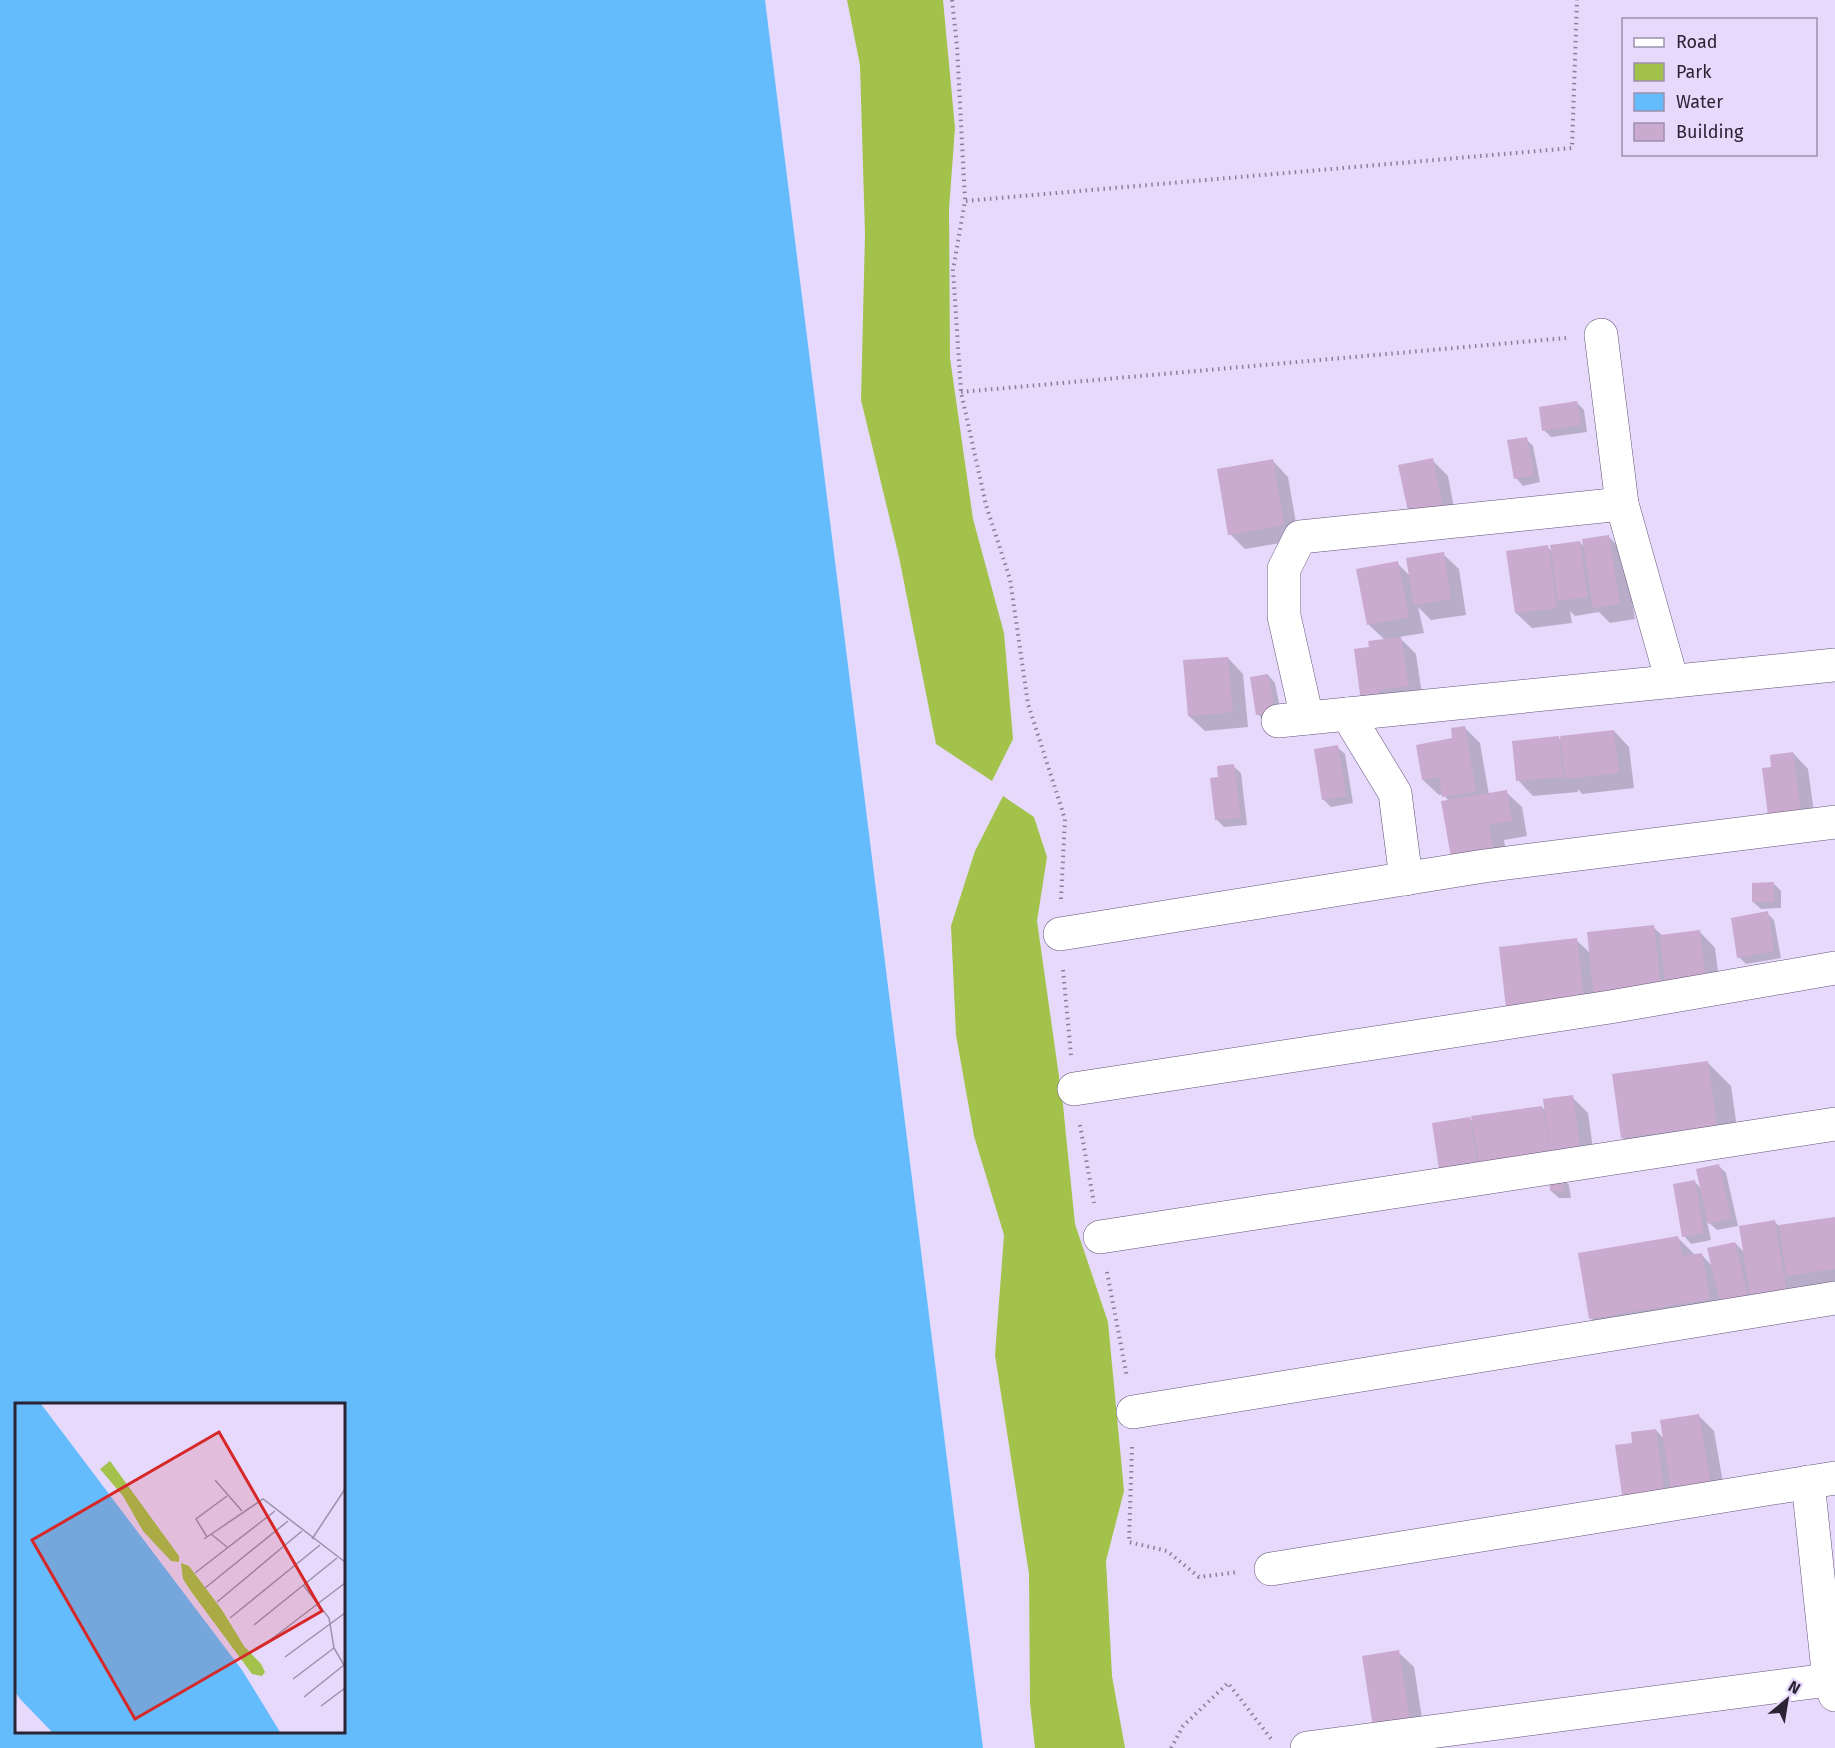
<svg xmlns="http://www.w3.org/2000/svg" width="1835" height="1748" viewBox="0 0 1835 1748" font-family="'Fira Sans',sans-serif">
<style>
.green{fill:#a3c24b}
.water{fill:#64bcfc;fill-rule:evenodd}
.shadow{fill:#0003}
.building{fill:#caaace}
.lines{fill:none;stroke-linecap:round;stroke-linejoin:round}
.minor-casing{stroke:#625378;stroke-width:34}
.path{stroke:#897f99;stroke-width:4;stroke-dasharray:1.5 4.5;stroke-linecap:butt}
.minor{stroke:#fff;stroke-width:33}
.inset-road{fill:none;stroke:#9b91ac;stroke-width:1.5}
.view{fill:#d62828;fill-opacity:0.15;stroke:#d62828;stroke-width:3}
.inset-edge{fill:none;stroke:#2a2434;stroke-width:3}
</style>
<rect width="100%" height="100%" fill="#e6d9fc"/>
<g class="green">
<polygon points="847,0 943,0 955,128 949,209 950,358 973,519 1004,633 1013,739 992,781 936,744 899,557 861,400 865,234 860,65"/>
<polygon points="1003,796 1034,817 1047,857 1037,921 1063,1105 1075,1224 1108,1322 1124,1491 1106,1561 1112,1676 1125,1748 1035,1748 1030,1703 1029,1574 995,1355 1004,1235 974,1136 956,1035 951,926 975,851"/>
</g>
<path class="water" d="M0 0H765L983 1748H0ZM16 1404H344V1732H16Z"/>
<g class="shadow">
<polygon points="1577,403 1584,410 1587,432 1551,437 1544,430"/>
<polygon points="1526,439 1533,446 1540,482 1523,486 1516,478"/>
<polygon points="1432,460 1448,476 1458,529 1400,466"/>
<polygon points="1273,461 1288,477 1299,540 1245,549 1230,534"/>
<polygon points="1609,537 1624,552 1635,619 1610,623 1599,612 1575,616 1570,611 1572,623 1532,628 1516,613 1547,547 1552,551 1580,542 1584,547"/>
<polygon points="1443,554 1459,569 1466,615 1431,620 1418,607 1424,633 1399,637 1416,654 1423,701 1378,717 1370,648 1385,640 1368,624 1397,563 1411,577"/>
<polygon points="1228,658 1243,674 1248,727 1205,731 1189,716"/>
<polygon points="1268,675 1275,683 1282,718 1265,722 1258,714"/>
<polygon points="1464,727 1480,743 1489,795 1506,792 1522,807 1527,836 1504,840 1509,871 1443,794 1439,795 1423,780"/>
<polygon points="1614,731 1629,747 1634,788 1582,794 1578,789 1578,792 1533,796 1518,780 1558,738 1563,742"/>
<polygon points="1337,747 1345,754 1353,803 1331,807 1324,800 1316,750"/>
<polygon points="1793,753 1808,769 1816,827 1785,831 1773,768"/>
<polygon points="1233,766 1241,773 1247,825 1224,827 1217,820 1220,778"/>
<polygon points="1773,883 1781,891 1781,908 1761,909 1753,902"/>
<polygon points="1767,913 1774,920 1781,958 1746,964 1739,957"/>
<polygon points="1653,927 1663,936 1700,932 1715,948 1722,1002 1523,1023 1576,940 1591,954"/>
<polygon points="1708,1063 1731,1086 1740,1149 1645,1161 1622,1137"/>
<polygon points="1572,1097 1588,1113 1597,1177 1566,1182 1569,1185 1571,1198 1559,1198 1551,1191 1551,1184 1457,1191 1470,1119 1474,1123 1542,1107 1547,1112"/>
<polygon points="1719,1166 1726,1173 1738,1226 1717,1230 1707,1221 1711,1240 1691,1244 1684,1236 1695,1182 1702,1190"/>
<polygon points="1835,1219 1835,1287 1803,1291 1798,1286 1801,1304 1614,1342 1591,1319 1677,1237 1696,1256 1702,1255 1713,1267 1735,1243 1745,1253 1774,1221 1779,1226"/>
<polygon points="1699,1416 1714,1431 1726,1500 1640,1517 1634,1444 1656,1430 1664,1439"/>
<polygon points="1398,1652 1414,1667 1425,1737 1390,1742"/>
</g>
<g class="building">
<polygon points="1577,401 1581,425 1542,431 1539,407"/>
<polygon points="1527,437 1534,475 1514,479 1507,440"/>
<polygon points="1433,458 1444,514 1410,521 1398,465"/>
<polygon points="1273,459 1284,525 1228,535 1217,469"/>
<polygon points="1609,535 1620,604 1593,608 1582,539"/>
<polygon points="1580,541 1588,597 1558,601 1550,545"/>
<polygon points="1548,545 1557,608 1515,613 1506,551"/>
<polygon points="1444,552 1451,599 1414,605 1406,558"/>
<polygon points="1398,561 1409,617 1367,625 1356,569"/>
<polygon points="1401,637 1409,686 1379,690 1380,700 1361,702 1354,649 1369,647 1368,641"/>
<polygon points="1228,657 1233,712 1188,716 1183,660"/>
<polygon points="1268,674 1275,711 1256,715 1250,677"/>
<polygon points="1465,726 1476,791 1442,797 1439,777 1422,780 1416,745 1452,738 1451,728"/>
<polygon points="1614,730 1619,773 1565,779 1560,736"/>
<polygon points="1559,736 1563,777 1516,781 1512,741"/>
<polygon points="1338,745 1346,796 1322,800 1314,749"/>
<polygon points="1793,752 1801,812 1768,816 1762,768 1771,767 1770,755"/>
<polygon points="1234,764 1241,818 1215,820 1210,778 1218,777 1217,766"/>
<polygon points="1507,790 1512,821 1489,825 1494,856 1452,863 1441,801"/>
<polygon points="1774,882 1774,902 1752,902 1752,883"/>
<polygon points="1768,911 1774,951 1737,958 1731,918"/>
<polygon points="1654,925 1661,990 1594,998 1587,932"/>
<polygon points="1700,930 1707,986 1666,991 1660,935"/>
<polygon points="1577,938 1584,1000 1506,1008 1499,947"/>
<polygon points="1708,1061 1717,1126 1621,1138 1612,1074"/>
<polygon points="1573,1095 1582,1162 1481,1176 1471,1116 1542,1106 1551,1157 1543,1099"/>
<polygon points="1470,1117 1478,1170 1440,1176 1432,1123"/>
<polygon points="1719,1164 1731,1218 1708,1224 1696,1169"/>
<polygon points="1563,1176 1564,1191 1550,1191 1549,1177"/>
<polygon points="1695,1180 1704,1233 1682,1237 1673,1184"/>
<polygon points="1835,1217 1835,1269 1786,1276 1779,1225"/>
<polygon points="1775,1220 1786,1289 1750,1295 1739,1226"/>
<polygon points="1678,1236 1682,1256 1702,1253 1710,1299 1589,1319 1578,1253"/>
<polygon points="1735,1242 1748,1296 1720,1302 1707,1248"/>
<polygon points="1699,1414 1711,1485 1671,1491 1660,1420"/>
<polygon points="1656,1429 1665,1497 1623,1502 1615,1445 1632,1443 1631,1432"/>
<polygon points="1399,1650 1410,1721 1373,1727 1362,1656"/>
</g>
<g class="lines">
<g class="minor-casing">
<g id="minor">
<polyline points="1601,335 1622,504 1672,681"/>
<polyline points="1347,714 1395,793 1406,879"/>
<polyline points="1307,718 1284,616 1284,569 1300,537 1622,504"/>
<polyline points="1278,721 1835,665"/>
<polyline points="1060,934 1484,866 1835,822"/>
<polyline points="1074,1089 1610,1007 1835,968"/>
<polyline points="1100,1237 1835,1124"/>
<polyline points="1133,1412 1835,1298"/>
<polyline points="1808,1482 1829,1680 1835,1695"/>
<polyline points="1271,1569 1835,1478"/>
<polyline points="1307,1748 1835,1679"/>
</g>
</g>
<g class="path">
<polyline points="952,0 957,46 965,201"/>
<polyline points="961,392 1566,338"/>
<polyline points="1061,899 1065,819 1028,704 1010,579 986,505 961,392 953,270 965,201 1572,148 1577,0"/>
<polyline points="1063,970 1071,1055"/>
<polyline points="1080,1125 1094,1203"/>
<polyline points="1107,1272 1127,1377"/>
<polyline points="1132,1447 1129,1542 1167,1551 1199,1577 1238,1572"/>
<polyline points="1171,1748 1183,1726 1228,1683 1272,1740"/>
</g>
<use href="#minor" class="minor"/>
</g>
<g transform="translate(15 1403)">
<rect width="330" height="330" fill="#e6d9fc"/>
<path d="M95 58 164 153V159L156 158 128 128 108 93 85 66ZM166 160 174 163 207 207 229 243 246 261 250 269 247 273 237 271 175 187 168 176Z" fill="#a3c24b"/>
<path d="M0 1H26L227 267 265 329H37L6 297 0 289Z" fill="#64bcfc"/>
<path class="inset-road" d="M200 77 227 108M196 131 212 144M192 134 181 116 212 93M189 136 248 96 330 159M297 136 330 86M180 170 260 108M288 182 314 215 319 245 330 264M190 185 273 118M202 199 287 128M215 215 305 142M239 222 322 155M250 241 330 180M270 254 330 210M278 276 319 245M289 294 329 262M306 303 330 285"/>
<path class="view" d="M204 29 307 208 120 316 17 137Z"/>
<rect width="330" height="330" class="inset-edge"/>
</g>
<rect x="1622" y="18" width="195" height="138" fill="#e6d9fc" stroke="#9b91ac" stroke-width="1.5"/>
<rect x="1634" y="38" width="30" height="9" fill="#ffffff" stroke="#9b91ac" stroke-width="1.5"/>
<text x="1676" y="48" font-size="18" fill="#2a2434">Road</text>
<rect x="1634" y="63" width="30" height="18" fill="#a3c24b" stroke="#9b91ac" stroke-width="1.5"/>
<text x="1676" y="78" font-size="18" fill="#2a2434">Park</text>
<rect x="1634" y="93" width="30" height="18" fill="#64bcfc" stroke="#9b91ac" stroke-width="1.5"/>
<text x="1676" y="108" font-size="18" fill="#2a2434">Water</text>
<rect x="1634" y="123" width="30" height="18" fill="#caaace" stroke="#9b91ac" stroke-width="1.5"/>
<text x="1676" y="138" font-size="18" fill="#2a2434">Building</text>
<g transform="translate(1787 1700) rotate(30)" stroke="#e6d9fc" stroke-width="4.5" paint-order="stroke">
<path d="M0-4.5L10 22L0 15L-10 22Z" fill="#2a2434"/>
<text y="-9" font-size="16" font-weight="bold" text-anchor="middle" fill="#2a2434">N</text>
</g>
</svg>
